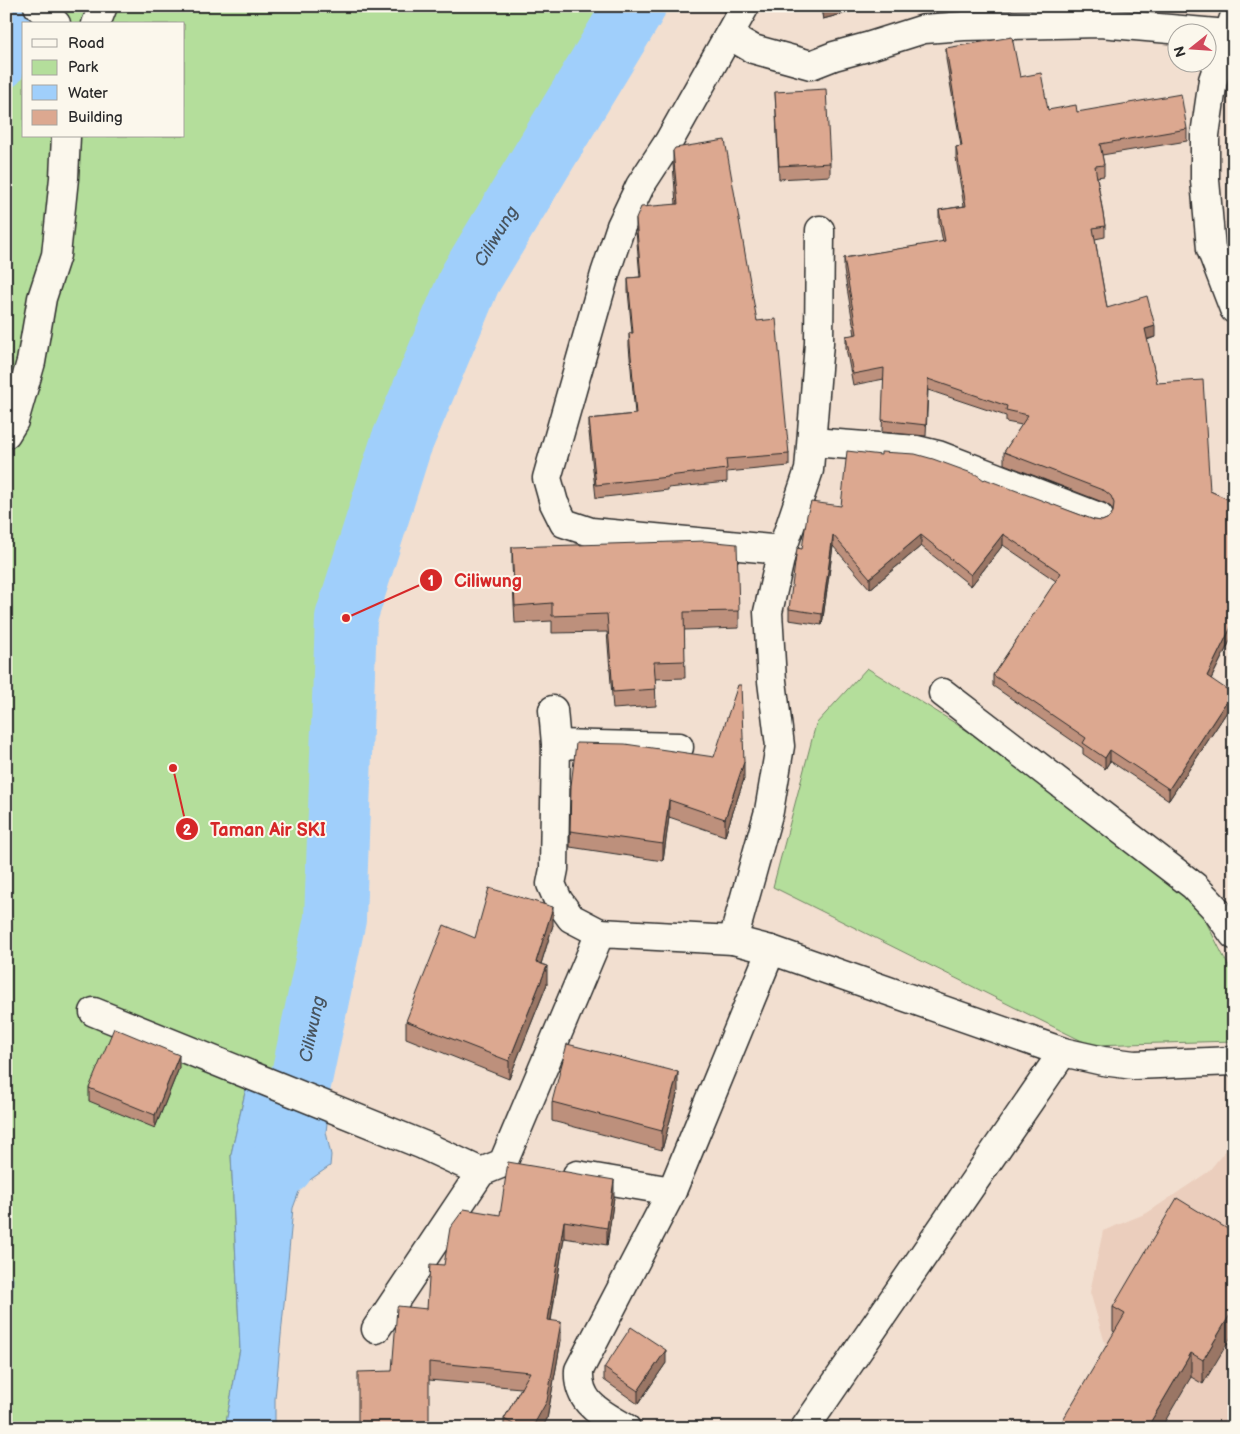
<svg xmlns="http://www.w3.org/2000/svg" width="1240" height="1434" viewBox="0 0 1240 1434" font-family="'Balsamiq Sans',sans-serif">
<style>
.built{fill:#ebcebd}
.green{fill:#b4de9b;stroke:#708463;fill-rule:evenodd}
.water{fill:#a0cffb;stroke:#718da8}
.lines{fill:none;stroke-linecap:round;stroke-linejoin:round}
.canal{stroke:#a0cffb;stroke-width:36}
.river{stroke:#a0cffb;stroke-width:62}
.minor-casing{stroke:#2b2b2b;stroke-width:31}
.minor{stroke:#fbf7ec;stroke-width:28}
.wall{fill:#bd907c;stroke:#2b2b2b}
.shaded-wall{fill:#9a7665;stroke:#2b2b2b}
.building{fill:#dca890;stroke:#2b2b2b}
.labels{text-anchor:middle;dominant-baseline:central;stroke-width:4;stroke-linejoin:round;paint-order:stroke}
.water-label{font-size:18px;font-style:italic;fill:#48545f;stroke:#fbf7ec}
.leader{fill:none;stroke:#d62828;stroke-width:2}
.callout-dot{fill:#d62828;stroke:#fbf7ec;stroke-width:2}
.mark-label{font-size:15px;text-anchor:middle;font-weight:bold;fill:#fff}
.callout-label{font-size:18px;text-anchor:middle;font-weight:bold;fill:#d62828;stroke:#fbf7ec;stroke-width:4;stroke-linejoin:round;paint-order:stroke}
</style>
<rect width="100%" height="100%" fill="#f2dfd0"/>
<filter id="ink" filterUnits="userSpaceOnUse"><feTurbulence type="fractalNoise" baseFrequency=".02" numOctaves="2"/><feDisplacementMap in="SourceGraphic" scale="10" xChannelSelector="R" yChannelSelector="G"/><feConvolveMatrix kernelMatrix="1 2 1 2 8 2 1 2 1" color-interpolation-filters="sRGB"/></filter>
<g filter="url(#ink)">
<polygon class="built" points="1234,1140 1234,1428 1064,1428 1109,1357 1090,1292 1103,1231 1147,1213 1208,1172"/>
<g class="green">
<path d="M6 6H636L470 279 347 609 334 927 298 1095 249 1075 231 1154 240 1349 225 1428H6ZM24 24H184V136H24Z"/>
<polygon points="867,668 1070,795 1201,912 1234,977 1234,1041 1090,1045 773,887 816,724"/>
</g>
<g class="water">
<polygon points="249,1075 329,1106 326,1132 331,1155 330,1166 301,1186 293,1208 275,1399 275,1428 225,1428 240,1349 231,1154"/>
<polygon points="6,1269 13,1279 11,1313 6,1332"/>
</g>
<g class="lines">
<polyline class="canal" points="6,70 20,6"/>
<path class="river" id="s1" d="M283 1165 335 919 346 618 401 444 470 279 635 6"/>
<g class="minor-casing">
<g id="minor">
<polyline points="38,6 56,24"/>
<polyline points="745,6 668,143 640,186 621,226 605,274 547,478 554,503 564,523 591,532 782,550"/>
<polyline points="1234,18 1213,80 1205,135 1205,180 1211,249 1234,309"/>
<polyline points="96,24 103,6"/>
<polyline points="729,35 753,49 811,65 834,56 867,47 924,29 964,26 1100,23 1228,34"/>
<polyline points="6,434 14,421 31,362 42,298 56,255 64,178 66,136"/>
<polyline points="812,442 917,450 938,455 1099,517"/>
<polyline points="943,693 1194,886 1214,907 1234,935"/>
<polyline points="553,710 556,744 554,869 551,884 558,900 571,918 600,933"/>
<polyline points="556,744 679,747"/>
<polyline points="733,940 769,811 780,746 772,681 768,612 782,550 809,470 819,343 820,230"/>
<polyline points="94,1012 423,1145 481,1172"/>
<polyline points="577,1175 672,1191"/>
<polyline points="376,1329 481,1172 503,1163 600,933 733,940 771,950 1063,1052 1103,1061 1134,1065 1234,1061"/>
<path d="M626 1428C601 1413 577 1404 579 1370L672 1191 771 950"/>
<polyline points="805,1428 1063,1052"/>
</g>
</g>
<use href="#minor" class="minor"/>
</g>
<g class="wall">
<polygon points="820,6 872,6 823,19"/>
<polygon points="1157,6 1170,6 1170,8"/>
<polygon points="946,48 1020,77 1048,110 1077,112 1187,129 1187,141 1102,155 1104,165 1104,176 1097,177 1105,226 1105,237 1095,239 1107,308 1155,337 1147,340 1157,383 1210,491 1234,502 1234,599 1232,602 1234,603 1234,633 1211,679 1232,704 1169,800 1110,761 1105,769 1083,754 1083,748 993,686 993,675 1056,581 1003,545 971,586 921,546 870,589 833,546 822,625 789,620 789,609 802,549 841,506 984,480 1094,520 1102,521 1109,518 1113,512 1111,507 1105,503 1004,464 1004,452 1022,425 1006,422 1006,416 928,390 926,436 882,432 884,379 853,385 846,348 846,336 855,335 844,270 844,258 943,242 939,222 939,210 964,206 956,158 956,147 961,146 946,59"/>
<polygon points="775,92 830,163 830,176 779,179"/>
<polygon points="673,151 757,321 789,454 789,466 727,472 727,482 668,488 668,490 596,498 589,432 589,419 635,414 629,346 629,333 632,333 628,291 628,278 640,277 636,231 636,219 676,204 673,164"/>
<polygon points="512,547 739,611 739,628 684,630 685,678 655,679 656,706 613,709 607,632 552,633 552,621 515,623 512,564"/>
<polygon points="744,779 725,836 669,817 663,861 570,847 571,786"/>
<polygon points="553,925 541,964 547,984 509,1079 406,1038 406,1021"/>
<polygon points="179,1068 155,1128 89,1101 89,1088"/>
<polygon points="678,1091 662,1150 552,1121 552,1102"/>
<polygon points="614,1197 607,1245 564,1238 551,1321 561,1340 547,1419 542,1428 504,1428 504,1419 521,1388 429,1380 392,1371 427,1309 444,1265"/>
<polygon points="1234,1233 1203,1384 1113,1331 1113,1307"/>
<polygon points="666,1363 638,1404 604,1380 604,1368"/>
</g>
<g class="shaded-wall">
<polygon points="826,6 872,6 823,19 823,7"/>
<polygon points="1155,326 1155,337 1145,340 1145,329"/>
<polygon points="1003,534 1003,545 971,586 971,575"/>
<polygon points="833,535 833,546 822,625 822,614"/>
<polygon points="921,535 921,546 870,589 870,578"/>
<polygon points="1234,588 1234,599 1228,611 1228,600"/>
<polygon points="1234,621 1234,633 1207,687 1207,676"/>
<polygon points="1232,693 1232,704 1169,800 1169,789"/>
<polygon points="1110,750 1110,761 1105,769 1105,758"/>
<polygon points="744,762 744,779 725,836 725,819"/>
<polygon points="669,800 669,817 663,861 663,844"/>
<polygon points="553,907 553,925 536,980 536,962"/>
<polygon points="547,966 547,984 509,1079 509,1061"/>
<polygon points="179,1055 179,1068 155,1128 155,1115"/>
<polygon points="678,1072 678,1091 662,1150 662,1131"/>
<polygon points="614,1180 614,1197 607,1245 607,1228"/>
<polygon points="564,1221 564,1238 548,1337 548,1320"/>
<polygon points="1234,1308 1234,1332 1203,1384 1203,1360"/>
<polygon points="561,1322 561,1340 547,1419 542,1428 532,1428"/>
<polygon points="666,1350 666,1363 638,1404 638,1391"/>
<polygon points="1191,1353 1191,1377 1161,1428 1147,1428"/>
</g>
<g class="building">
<polygon points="1012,37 1020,77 1041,73 1048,110 1076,105 1077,112 1181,94 1187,129 1100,144 1104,165 1095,166 1105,226 1093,228 1107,308 1147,296 1155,326 1145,329 1157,383 1203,380 1210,491 1234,502 1234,588 1228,600 1234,603 1234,621 1207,676 1232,693 1169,789 1110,750 1105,758 1083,743 1086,738 993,675 1061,573 1003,534 971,575 921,535 870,578 833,535 822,614 789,609 797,548 802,549 807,515 811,502 841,506 847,451 881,455 881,452 915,454 933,459 977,475 984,480 985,479 1094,520 1102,521 1109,518 1113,512 1114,503 1111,496 1105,491 1004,452 1028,415 1006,410 1007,406 928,379 926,425 882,420 884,368 853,374 846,336 857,334 844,258 945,241 939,210 966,206 956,147 962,146 946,48"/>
<polygon points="826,89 830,163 779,166 775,92"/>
<polygon points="725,140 757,321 776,319 789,454 726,459 727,469 668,476 668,477 596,485 589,419 636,414 629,333 633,333 628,278 641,277 636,219 641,207 678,204 673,151 675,148"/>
<polygon points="705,541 737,544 739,611 684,612 685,661 654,662 656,689 613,692 607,614 552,616 552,603 515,606 512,547"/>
<polygon points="738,685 741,685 744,762 725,819 669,800 663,844 570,831 571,786 576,743 625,744 714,757"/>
<polygon points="489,888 553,907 536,962 547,966 509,1061 406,1021 444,925 475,938"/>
<polygon points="114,1028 179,1055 155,1115 89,1088"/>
<polygon points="567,1044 678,1072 662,1131 552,1102"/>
<polygon points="508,1162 614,1180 607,1228 564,1221 548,1320 561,1322 547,1401 532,1428 520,1428 504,1419 530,1372 429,1362 429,1428 358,1428 358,1372 392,1371 397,1308 398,1306 427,1309 430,1264 444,1265 450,1228 464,1209 500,1215"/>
<polygon points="1177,1198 1234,1233 1234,1308 1203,1360 1191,1353 1147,1428 1058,1428 1125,1314 1113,1307"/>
<polygon points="631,1327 666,1350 638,1391 604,1368"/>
</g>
</g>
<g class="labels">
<g class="water-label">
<text stroke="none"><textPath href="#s1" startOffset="964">Ciliwung</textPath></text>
<text stroke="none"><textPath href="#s1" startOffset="139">Ciliwung</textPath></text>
</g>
</g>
<path class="leader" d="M346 618L431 580M173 768L187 829"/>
<g class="callout-dot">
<circle cx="346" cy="618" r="5"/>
<circle cx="173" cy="768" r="5"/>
<circle cx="431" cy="580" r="12"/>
<circle cx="187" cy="829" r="12"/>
</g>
<g class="mark-label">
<text x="431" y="586">1</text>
<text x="187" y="835">2</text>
</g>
<g class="callout-label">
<text x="488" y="587">Ciliwung</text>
<text x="268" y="836">Taman Air SKI</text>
</g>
<rect width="1240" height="1434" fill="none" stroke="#fbf7ec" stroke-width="25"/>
<rect x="12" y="12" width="1215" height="1409" fill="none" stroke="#2b2b2b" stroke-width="2" filter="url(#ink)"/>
<rect x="22" y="22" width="162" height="115" fill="#fbf7ec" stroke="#a8a59f"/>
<rect x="32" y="39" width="25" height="8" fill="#fbf7ec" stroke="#a8a59f"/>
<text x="68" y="48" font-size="15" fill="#2b2b2b">Road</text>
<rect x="32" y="60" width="25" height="15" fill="#b4de9b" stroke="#a8a59f"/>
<text x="68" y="72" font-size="15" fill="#2b2b2b">Park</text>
<rect x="32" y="85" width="25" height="15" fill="#a0cffb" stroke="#a8a59f"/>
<text x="68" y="98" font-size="15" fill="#2b2b2b">Water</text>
<rect x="32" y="110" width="25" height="15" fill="#dca890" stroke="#a8a59f"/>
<text x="68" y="122" font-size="15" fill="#2b2b2b">Building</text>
<g transform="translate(1192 48) rotate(253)"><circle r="24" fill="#fbf7ec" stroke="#a8a59f"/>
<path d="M0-4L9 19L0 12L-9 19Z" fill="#d1495b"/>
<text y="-8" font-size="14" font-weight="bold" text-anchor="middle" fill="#2b2b2b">N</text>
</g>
</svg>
